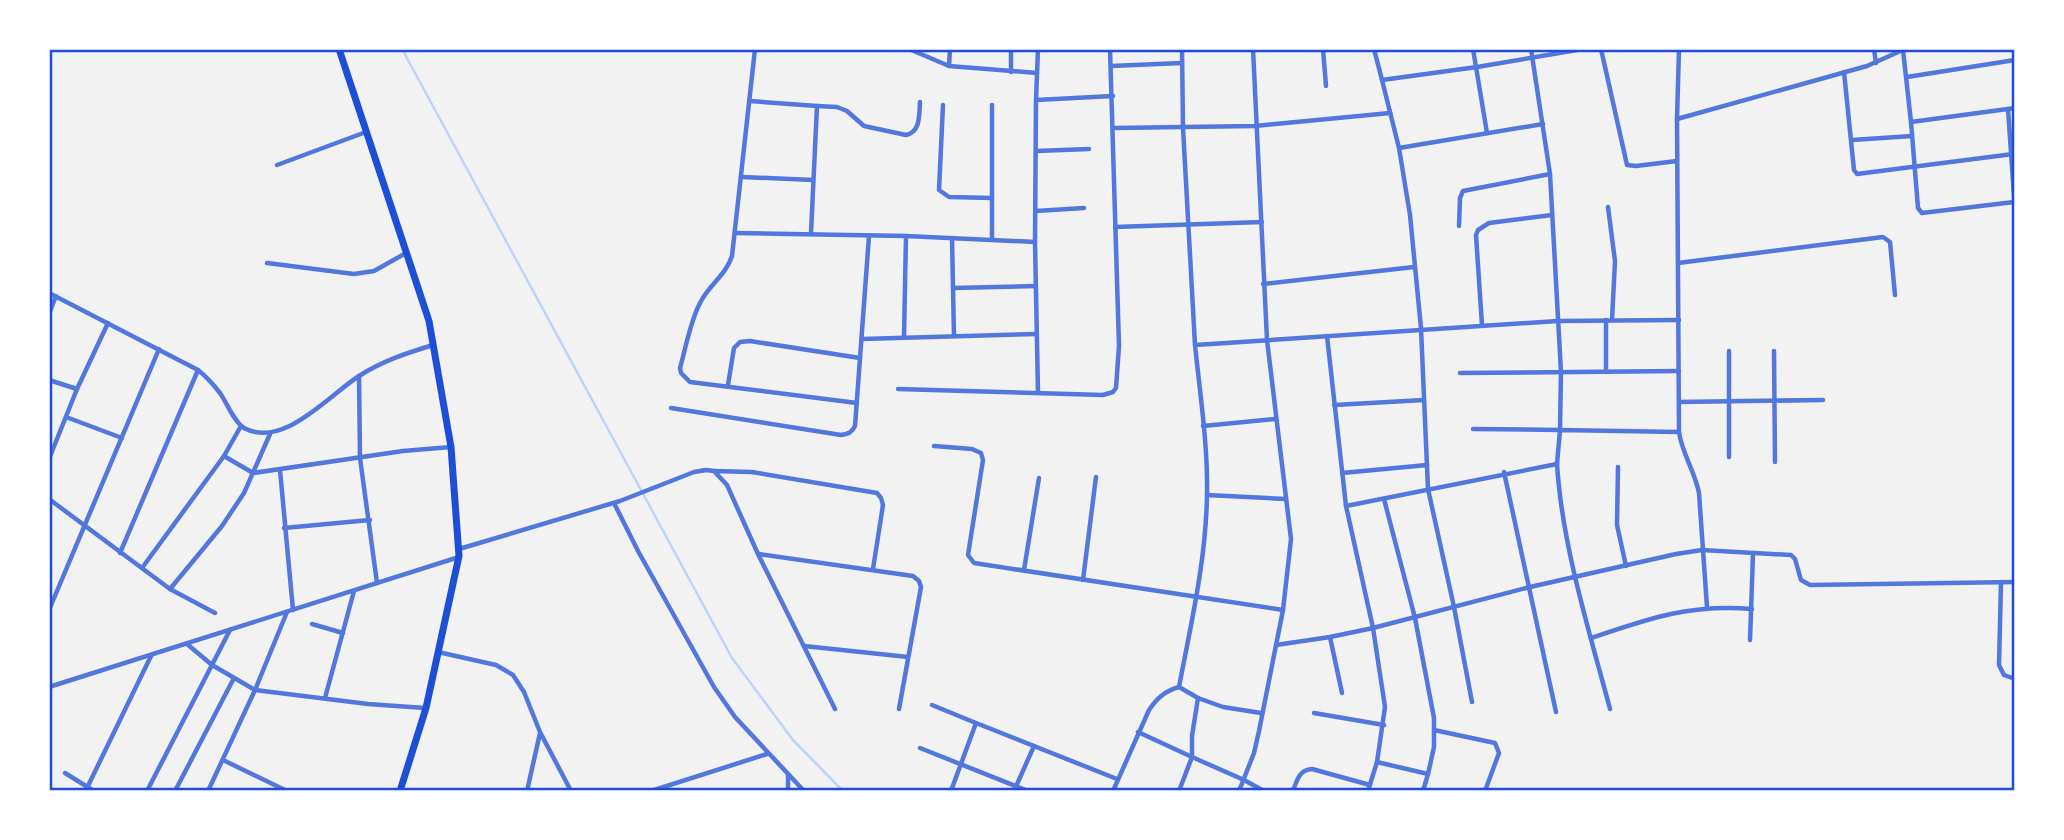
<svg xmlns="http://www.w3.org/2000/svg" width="2064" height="840" viewBox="0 0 2064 840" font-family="'Exo 2',sans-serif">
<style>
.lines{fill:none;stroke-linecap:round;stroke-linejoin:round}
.stream{stroke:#bfd3fe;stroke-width:2.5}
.minor{stroke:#5277de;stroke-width:4.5}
.secondary{stroke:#1d4ed8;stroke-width:7}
.neatline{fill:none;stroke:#1d4ed8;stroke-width:2.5}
</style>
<rect width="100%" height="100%" fill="#f2f2f2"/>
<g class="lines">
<polyline class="stream" points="402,49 732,658 793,740 843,791"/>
<g class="minor">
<path d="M755 49 732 256C726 275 709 285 700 303 690 322 686 347 680 368L681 373 690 382 857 403"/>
<polyline points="909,49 949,66 1037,73"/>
<polyline points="1182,49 1183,128 1195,345"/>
<polyline points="1323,49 1326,86"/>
<polyline points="1374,49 1382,80"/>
<polyline points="1473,49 1487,133"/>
<polyline points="1601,49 1627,165 1636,166 1677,161"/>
<path d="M1679 49 1677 119 1679 432C1682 454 1695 471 1699 493L1707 607"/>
<polyline points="1874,49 1876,63"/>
<polyline points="1903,50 1911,122 2015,108"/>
<polyline points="949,66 950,49"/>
<polyline points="1111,66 1182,63"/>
<polyline points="1011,72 1011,49"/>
<polyline points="1844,72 1854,170 1857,174 2013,154"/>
<polyline points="1907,77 2015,60"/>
<polyline points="1036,100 1038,49"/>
<polyline points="750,101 817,106 811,233"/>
<polyline points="943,105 939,190 949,197 992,198"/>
<path d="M817 106 837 107 847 111 864 126 906 135C921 132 919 114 920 102"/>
<polyline points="2008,109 2015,210"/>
<polyline points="1677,119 1867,66 1905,49"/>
<polyline points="1911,122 1918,208 1922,213 2014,202"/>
<polyline points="1113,128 1255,126 1390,113"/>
<polyline points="1852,140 1912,136"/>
<polyline points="1399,148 1543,124"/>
<polyline points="1036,151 1089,149"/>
<polyline points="277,165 366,132"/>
<polyline points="742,177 813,180"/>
<polyline points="1608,207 1615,261 1612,320"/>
<polyline points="1036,211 1084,208"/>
<polyline points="1459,226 1460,198 1463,191 1550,174"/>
<polyline points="1115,227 1262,222"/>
<polyline points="735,233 906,236 1035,242"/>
<polyline points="952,238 954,336"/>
<polyline points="992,239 992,105"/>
<polyline points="267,263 354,274 374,271 406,253"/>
<polyline points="1678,263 1883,237 1890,242 1895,295"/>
<polyline points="1263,284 1414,267"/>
<polyline points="953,288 1036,286"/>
<path d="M49 293 198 370C207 377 213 384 220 393 227 403 234 422 244 428 283 449 328 396 359 376 382 361 407 353 433 345"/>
<polyline points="49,314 56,296"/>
<polyline points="1606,320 1606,372"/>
<polyline points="1482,325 1476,235 1478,230 1489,223 1552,215"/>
<polyline points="1327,336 1346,506 1373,628 1385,707 1377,762 1368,791"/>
<polyline points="904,337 906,236"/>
<polyline points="862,339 1036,334"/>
<polyline points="1729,351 1729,457"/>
<polyline points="1774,351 1775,462"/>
<polyline points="1460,373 1679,371"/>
<polyline points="359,376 360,458 377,583"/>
<polyline points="49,380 77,389"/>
<polyline points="728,385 734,348 740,342 750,341 860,358"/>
<polyline points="898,389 1103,395 1113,392 1116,388 1119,346 1110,49"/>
<polyline points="1038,392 1035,242 1036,100 1113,96"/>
<polyline points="1679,402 1823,400"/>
<polyline points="1334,405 1424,400"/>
<path d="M671 408 841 435C849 434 852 432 855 426L869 236"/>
<polyline points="66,417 122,438"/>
<polyline points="1203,426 1275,419"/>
<polyline points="1473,429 1560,430 1561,372 1550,174 1531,49"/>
<polyline points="934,446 972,449 981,453 983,460 968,555 974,563 1283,610"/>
<polyline points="224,456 253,473 403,451 451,447"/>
<polyline points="49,459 77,389 108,323"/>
<polyline points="1557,464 1560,430 1679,432"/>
<polyline points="1618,467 1617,525 1626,566"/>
<polyline points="280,470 293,610"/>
<polyline points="714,471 752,472 877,493 881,498 883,505 873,569"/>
<polyline points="1504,472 1556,712"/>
<polyline points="1342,473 1427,465"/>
<polyline points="1207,495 1285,499"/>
<polyline points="49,499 170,589 215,613"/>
<polyline points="614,503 638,551 714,687 735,717 804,791"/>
<path d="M1346 506 1557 464C1562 545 1589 630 1610 709"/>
<polyline points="284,528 370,520"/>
<polyline points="459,549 620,501 694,472 706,470 714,471 727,485 758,554 835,709"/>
<polyline points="120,553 198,370"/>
<polyline points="759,554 913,576 919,581 921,587 899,709"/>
<polyline points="142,568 224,456 241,426"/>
<polyline points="1024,570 1039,478"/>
<polyline points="1083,580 1096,477"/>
<polyline points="2001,583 1999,665 2004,675 2015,679"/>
<polyline points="170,589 222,526 244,493 270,434"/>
<polyline points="49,610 159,349"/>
<polyline points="312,624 343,633"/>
<polyline points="1330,637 1342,693"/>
<path d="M1591 638C1650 618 1689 604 1752 609"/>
<polyline points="1750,640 1753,554"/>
<polyline points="187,644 212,665 255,690 287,612"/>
<polyline points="1276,645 1330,637 1373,628 1530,587 1676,554 1702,550 1791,555 1795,559 1801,580 1810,585 2015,582"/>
<polyline points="804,646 908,657"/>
<polyline points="438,652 496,665 513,675 524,692 540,732 571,791"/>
<polyline points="49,687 459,557"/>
<polyline points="325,698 354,591"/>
<polyline points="1198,698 1223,707 1261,713"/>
<polyline points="1472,702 1454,607 1428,489 1421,328 1410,215 1399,148 1382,80 1477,67 1583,49"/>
<polyline points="932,705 976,723"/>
<polyline points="1314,713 1384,725"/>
<polyline points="1434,730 1495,743 1499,753 1485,791"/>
<polyline points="1138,732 1192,757 1179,791"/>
<polyline points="920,748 1028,791"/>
<polyline points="223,760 287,791"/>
<polyline points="1377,762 1428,774 1434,747 1434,718 1415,618 1384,499"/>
<polyline points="65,773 94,791"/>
<polyline points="87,788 151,656"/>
<polyline points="147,791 230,630"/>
<polyline points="175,791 234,678"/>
<polyline points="208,791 255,690 368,704 425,708"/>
<polyline points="527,791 540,733"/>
<polyline points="651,791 767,754"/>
<polyline points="788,791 788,775"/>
<polyline points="951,791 976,723 1117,779"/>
<polyline points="1014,791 1034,746"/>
<path d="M1113 791 1149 710C1157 698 1165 691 1179 687"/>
<polyline points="1239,791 1254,753 1259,731 1283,610 1291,539 1267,340 1253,49"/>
<path d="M1264 791 1244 780 1192 757V736L1198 698 1179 687C1191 624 1206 560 1207 495 1208 445 1200 394 1195 345L1558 321 1679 320"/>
<path d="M1293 791C1297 780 1299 770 1312 769L1370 785"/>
<polyline points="1423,791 1428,774"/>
</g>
<polyline class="secondary" points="339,49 429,321 451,447 459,556 426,708 400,791"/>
</g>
<rect width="2064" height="840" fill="none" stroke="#ffffff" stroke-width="102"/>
<rect x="51" y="51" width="1962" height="738" class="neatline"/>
</svg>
